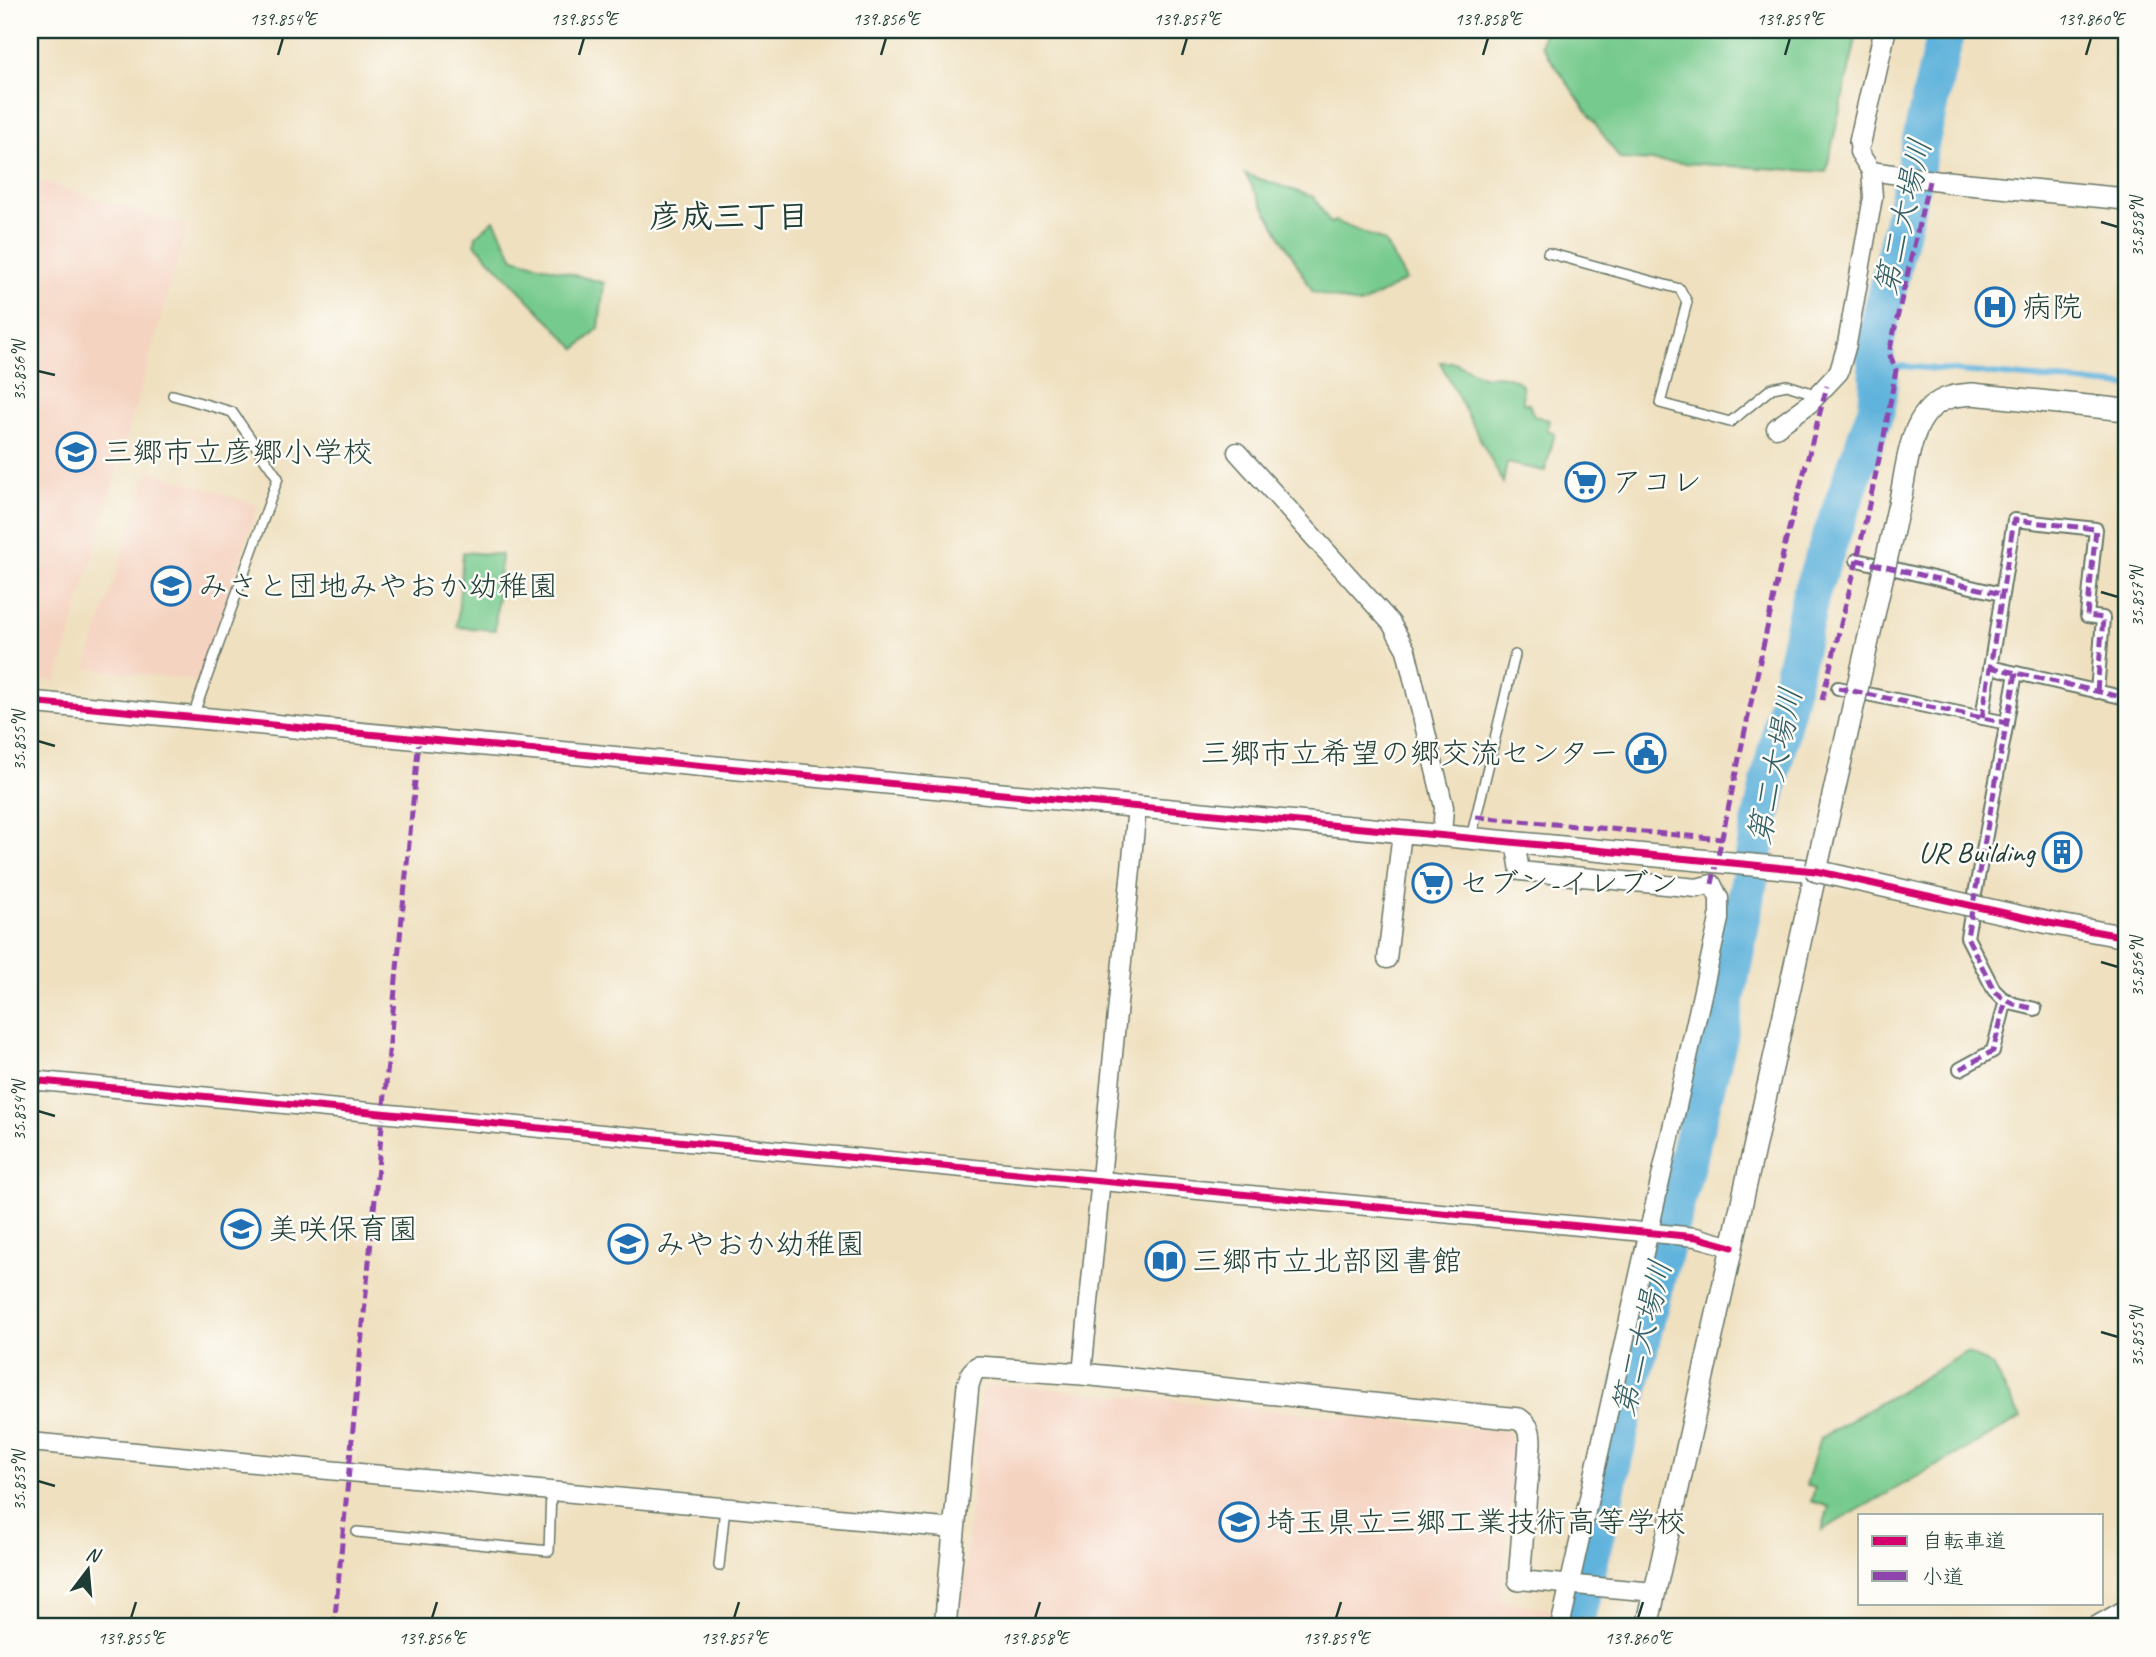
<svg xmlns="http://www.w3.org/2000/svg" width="2156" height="1657" viewBox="0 0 2156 1657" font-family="Caveat,'Klee One',sans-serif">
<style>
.built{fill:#f5d3c1}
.green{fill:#77ca8d;stroke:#4b8460;stroke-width:2}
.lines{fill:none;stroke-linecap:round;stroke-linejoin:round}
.stream{stroke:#61b3dc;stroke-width:6}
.river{stroke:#61b3dc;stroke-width:38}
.service-casing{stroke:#687665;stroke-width:12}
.pedestrian-casing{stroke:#687665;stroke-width:16}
.minor-casing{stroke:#687665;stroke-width:21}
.tertiary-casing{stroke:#687665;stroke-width:24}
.service{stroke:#fff;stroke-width:9}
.pedestrian{stroke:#fff;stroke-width:12}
.minor{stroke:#fff;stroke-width:18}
.tertiary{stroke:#fff;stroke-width:21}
.tertiary-bridge-casing{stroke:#687665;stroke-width:24;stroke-linecap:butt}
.tertiary-bridge{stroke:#fff;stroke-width:21}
.quiet{stroke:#8e44ad;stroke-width:5;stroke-dasharray:10 5;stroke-linecap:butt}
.cycleway-casing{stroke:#fdfcf7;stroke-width:11}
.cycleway{stroke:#d6006c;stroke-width:7}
.ticks{fill:none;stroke:#1f3d34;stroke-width:2.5}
.labels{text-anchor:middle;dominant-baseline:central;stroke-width:5;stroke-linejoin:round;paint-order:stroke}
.poi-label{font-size:30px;fill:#1f3d34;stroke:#fdfcf7;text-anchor:start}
.neighbourhood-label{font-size:32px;font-weight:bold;fill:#1f3d34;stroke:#fdfcf7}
.water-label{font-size:32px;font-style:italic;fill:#336066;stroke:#fdfcf7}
.neatline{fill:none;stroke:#1f3d34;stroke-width:2.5}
.ticks-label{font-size:18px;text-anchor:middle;fill:#1f3d34}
</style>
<rect width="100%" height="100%" fill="#fdfcf7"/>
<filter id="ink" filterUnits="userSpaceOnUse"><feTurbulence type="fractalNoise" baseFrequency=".0143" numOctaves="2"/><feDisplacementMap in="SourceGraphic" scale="14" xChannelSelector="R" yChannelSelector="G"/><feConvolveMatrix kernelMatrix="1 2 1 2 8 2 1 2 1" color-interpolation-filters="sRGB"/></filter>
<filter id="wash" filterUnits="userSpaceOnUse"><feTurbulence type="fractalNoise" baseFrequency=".00686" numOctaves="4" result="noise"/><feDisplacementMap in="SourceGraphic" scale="28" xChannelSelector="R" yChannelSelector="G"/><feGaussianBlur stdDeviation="1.57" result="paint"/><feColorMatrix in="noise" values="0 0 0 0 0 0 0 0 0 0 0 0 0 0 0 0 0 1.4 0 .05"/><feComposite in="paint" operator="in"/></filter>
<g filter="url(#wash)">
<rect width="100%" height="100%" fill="#efe0bf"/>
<g class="built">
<polygon points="30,178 187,226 57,681 30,678"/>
<polygon points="149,470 258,505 199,681 86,668"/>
<polygon points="994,1384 1508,1432 1517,1442 1500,1601 1548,1608 1553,1615 1550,1627 960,1627 981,1393"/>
</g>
<g class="green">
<polygon points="1544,30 1858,30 1826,172 1620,159 1541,45"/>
<polygon points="1245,174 1314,197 1330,223 1335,221 1384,241 1406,280 1360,305 1313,292"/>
<polygon points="494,220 514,258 604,283 599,328 576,349 475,244 476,236"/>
<path d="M1440 362H1454L1484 377C1500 373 1509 376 1522 384L1523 403 1529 404 1534 416 1549 420 1547 430 1555 433 1545 471 1507 463 1503 483Z"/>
<polygon points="463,552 501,555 495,630 457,627"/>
<polygon points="1967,1352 1992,1366 2021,1418 1822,1530 1829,1507 1811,1501 1815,1488 1806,1485 1820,1438"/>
</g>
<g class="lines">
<polyline class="stream" points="1878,373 1903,366 2126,386"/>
<polyline class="river" points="1574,1627 1650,1303 1718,1041 1761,820 1811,593 1877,407 1879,379 1874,348 1946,30"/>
</g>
</g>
<g filter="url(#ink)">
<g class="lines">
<g class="service-casing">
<g id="service">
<polyline points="1548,253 1680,289 1687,302 1660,403 1730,422 1772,388 1787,385 1818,395"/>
<polyline points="173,395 232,412 278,478 193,716"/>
<polyline points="1471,838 1515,655"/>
<polyline points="357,1532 549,1551 551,1490"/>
<polyline points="719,1566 725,1507"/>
</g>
</g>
<g class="pedestrian-casing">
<g id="pedestrian">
<polyline points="1857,560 2001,594"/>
<polyline points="1990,667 2126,698"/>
<polyline points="2016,673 1967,937 1994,990 2002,998 2014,1004 2035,1009"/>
<polyline points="1838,688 2007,723"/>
<polyline points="1982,718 2014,520 2096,529 2087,616 2103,618 2097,692"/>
<polyline points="1960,1069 1993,1051 2006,1000"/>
</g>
</g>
<g class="minor-casing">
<g id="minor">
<polyline points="1871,171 1947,182"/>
<polyline points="1776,428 1809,404 1839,372 1847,344 1873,197 1871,171 1859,152 1860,142"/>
<polyline points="1237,452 1391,623 1406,650 1444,807 1442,835"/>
<polyline points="1515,842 1520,871 1697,888 1712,884 1719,898 1719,919 1560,1627"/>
<polyline points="1387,959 1402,832"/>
<polyline points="30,1080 1696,1237 1732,1247"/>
<polyline points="1082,1374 1137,807"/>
<polyline points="30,1442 955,1529"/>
<polyline points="1519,1580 1655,1592"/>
<polyline points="2094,1627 2126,1609"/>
</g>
</g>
<g class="tertiary-casing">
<g id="tertiary">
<polyline points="1860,142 1885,30"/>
<polyline points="1947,182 2126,199"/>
<path d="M1901 495C1908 461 1910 408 1951 397 1957 395 1965 395 1972 394L2126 410"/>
<polyline points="30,702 1816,871 1647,1627"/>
<polyline points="2049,923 2126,937"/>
<path d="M945 1627 968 1385 972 1373 978 1367 1082 1374 1519 1419C1529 1426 1530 1432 1530 1443L1519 1580"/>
</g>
</g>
<use href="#service" class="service"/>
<use href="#pedestrian" class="pedestrian"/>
<use href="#minor" class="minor"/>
<use href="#tertiary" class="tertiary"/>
<g class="tertiary-bridge-casing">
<polyline id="tertiary-bridge" points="1901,495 1816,871 2049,923"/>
</g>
<use href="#tertiary-bridge" class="tertiary-bridge"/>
<g class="quiet">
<polyline points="1857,560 2001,594"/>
<polyline points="1990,667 2126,698"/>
<polyline points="2016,673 1967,937 1994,990 2002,998 2014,1004 2035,1009"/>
<polyline points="1838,688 2007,723"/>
<polyline points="1822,700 1857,560 1884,436 1896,370 1889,353 1929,181"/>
<polyline points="1982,718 2014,520 2096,529 2087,616 2103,618 2097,692"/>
<polyline points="1476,817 1722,839"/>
<polyline points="1712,884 1786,540 1827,386"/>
<polyline points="1960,1069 1993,1051 2006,1000"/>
<polyline points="334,1627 419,739"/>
</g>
<g class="cycleway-casing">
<g id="cycleway">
<polyline points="30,702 1816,871 2049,923 2126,937"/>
<polyline points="30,1080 1696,1237 1732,1247"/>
</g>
</g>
<use href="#cycleway" class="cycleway"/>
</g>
</g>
<path class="ticks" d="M278 55 283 38M579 55 584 38M881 55 886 38M1182 55 1187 38M1483 55 1488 38M1785 55 1790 38M2086 55 2091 38M2101 222 2118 227M38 371 55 375M2101 592 2118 597M38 741 55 746M2101 962 2118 967M38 1111 55 1116M2101 1332 2118 1337M38 1481 55 1486M131 1618 136 1602M432 1618 437 1602M734 1618 739 1602M1035 1618 1040 1602M1336 1618 1341 1602M1638 1618 1643 1602"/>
<defs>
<g id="hospital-ring" transform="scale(2.0125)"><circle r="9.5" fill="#fdfcf7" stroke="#1f6fb2" stroke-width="1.5"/><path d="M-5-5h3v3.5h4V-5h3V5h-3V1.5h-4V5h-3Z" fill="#1f6fb2"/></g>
<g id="school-ring" transform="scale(2.0125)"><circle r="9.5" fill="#fdfcf7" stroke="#1f6fb2" stroke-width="1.5"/><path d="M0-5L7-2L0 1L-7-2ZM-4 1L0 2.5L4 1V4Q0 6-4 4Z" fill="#1f6fb2"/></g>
<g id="supermarket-ring" transform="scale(2.0125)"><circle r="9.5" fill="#fdfcf7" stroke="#1f6fb2" stroke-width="1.5"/><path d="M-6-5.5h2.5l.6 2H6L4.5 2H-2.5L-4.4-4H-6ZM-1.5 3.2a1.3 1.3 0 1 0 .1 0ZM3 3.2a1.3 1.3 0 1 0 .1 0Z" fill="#1f6fb2"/></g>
<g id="civic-ring" transform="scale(2.0125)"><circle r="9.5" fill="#fdfcf7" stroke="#1f6fb2" stroke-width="1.5"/><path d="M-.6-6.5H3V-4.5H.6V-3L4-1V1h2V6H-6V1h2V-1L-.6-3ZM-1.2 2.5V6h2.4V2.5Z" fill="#1f6fb2"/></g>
<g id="building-ring" transform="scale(2.0125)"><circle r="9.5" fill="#fdfcf7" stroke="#1f6fb2" stroke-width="1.5"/><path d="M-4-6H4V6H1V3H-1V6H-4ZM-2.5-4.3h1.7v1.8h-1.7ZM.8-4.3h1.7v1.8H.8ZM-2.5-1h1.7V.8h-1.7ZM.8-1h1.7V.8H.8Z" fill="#1f6fb2"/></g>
<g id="library-ring" transform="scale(2.0125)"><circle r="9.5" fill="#fdfcf7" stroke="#1f6fb2" stroke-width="1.5"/><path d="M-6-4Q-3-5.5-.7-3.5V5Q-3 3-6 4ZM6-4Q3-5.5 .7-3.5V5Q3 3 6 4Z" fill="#1f6fb2"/></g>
</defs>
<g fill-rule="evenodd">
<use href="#hospital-ring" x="1995" y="307"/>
<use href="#school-ring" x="76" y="452"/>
<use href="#supermarket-ring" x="1585" y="482"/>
<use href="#school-ring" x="171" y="586"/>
<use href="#civic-ring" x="1646" y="753"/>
<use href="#building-ring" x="2062" y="852"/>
<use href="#supermarket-ring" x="1432" y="883"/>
<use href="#school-ring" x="241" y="1229"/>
<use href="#school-ring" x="628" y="1244"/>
<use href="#library-ring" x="1165" y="1261"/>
<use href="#school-ring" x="1239" y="1522"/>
</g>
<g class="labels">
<g class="poi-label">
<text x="2022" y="307">病院</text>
<text x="103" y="452">三郷市立彦郷小学校</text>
<text x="1612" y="482">アコレ</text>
<text x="198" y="586">みさと団地みやおか幼稚園</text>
<text x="1619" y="753" text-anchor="end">三郷市立希望の郷交流センター</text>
<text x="2035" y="852" text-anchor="end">UR Building</text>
<text x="1459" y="883">セブン-イレブン</text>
<text x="268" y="1229">美咲保育園</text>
<text x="655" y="1244">みやおか幼稚園</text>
<text x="1192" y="1261">三郷市立北部図書館</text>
<text x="1266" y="1522">埼玉県立三郷工業技術高等学校</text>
</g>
<g class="neighbourhood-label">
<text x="729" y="216">彦成三丁目</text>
</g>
<g class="water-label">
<text transform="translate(1903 217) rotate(-77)">第二大場川</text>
<text transform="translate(1775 766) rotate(-78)">第二大場川</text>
<text transform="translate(1642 1338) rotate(-76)">第二大場川</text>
</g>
</g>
<rect width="2156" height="1657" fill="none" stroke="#fdfcf7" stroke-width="77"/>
<rect x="1858" y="1514" width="245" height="91" fill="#fdfcf7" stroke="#a4b0a9" stroke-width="2"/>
<rect x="1872" y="1536" width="35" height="10" fill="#d6006c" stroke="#a4b0a9" stroke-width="2"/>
<text x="1922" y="1548" font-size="21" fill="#1f3d34">自転車道</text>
<rect x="1872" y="1571" width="35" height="10" fill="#8e44ad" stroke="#a4b0a9" stroke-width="2"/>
<text x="1922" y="1584" font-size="21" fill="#1f3d34">小道</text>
<g transform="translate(88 1570) rotate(16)" stroke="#fdfcf7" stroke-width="5" paint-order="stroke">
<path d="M0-5L12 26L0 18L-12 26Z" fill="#1f3d34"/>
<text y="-10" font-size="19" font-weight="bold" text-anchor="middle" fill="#1f3d34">N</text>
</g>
<rect x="38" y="38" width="2080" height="1580" class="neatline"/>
<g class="ticks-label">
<text x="283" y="25">139.854°E</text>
<text x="584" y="25">139.855°E</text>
<text x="886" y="25">139.856°E</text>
<text x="1187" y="25">139.857°E</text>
<text x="1488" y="25">139.858°E</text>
<text x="1790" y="25">139.859°E</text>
<text x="2091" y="25">139.860°E</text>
<text transform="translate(2137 227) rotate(-90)" y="6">35.858°N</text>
<text transform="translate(19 371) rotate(-90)" y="6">35.856°N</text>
<text transform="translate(2137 597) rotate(-90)" y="6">35.857°N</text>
<text transform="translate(19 741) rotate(-90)" y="6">35.855°N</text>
<text transform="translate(2137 967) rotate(-90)" y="6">35.856°N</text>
<text transform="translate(19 1111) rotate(-90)" y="6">35.854°N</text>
<text transform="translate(2137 1337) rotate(-90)" y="6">35.855°N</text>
<text transform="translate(19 1481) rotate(-90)" y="6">35.853°N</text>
<text x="131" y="1644">139.855°E</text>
<text x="432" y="1644">139.856°E</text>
<text x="734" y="1644">139.857°E</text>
<text x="1035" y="1644">139.858°E</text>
<text x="1336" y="1644">139.859°E</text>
<text x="1638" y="1644">139.860°E</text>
</g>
</svg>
